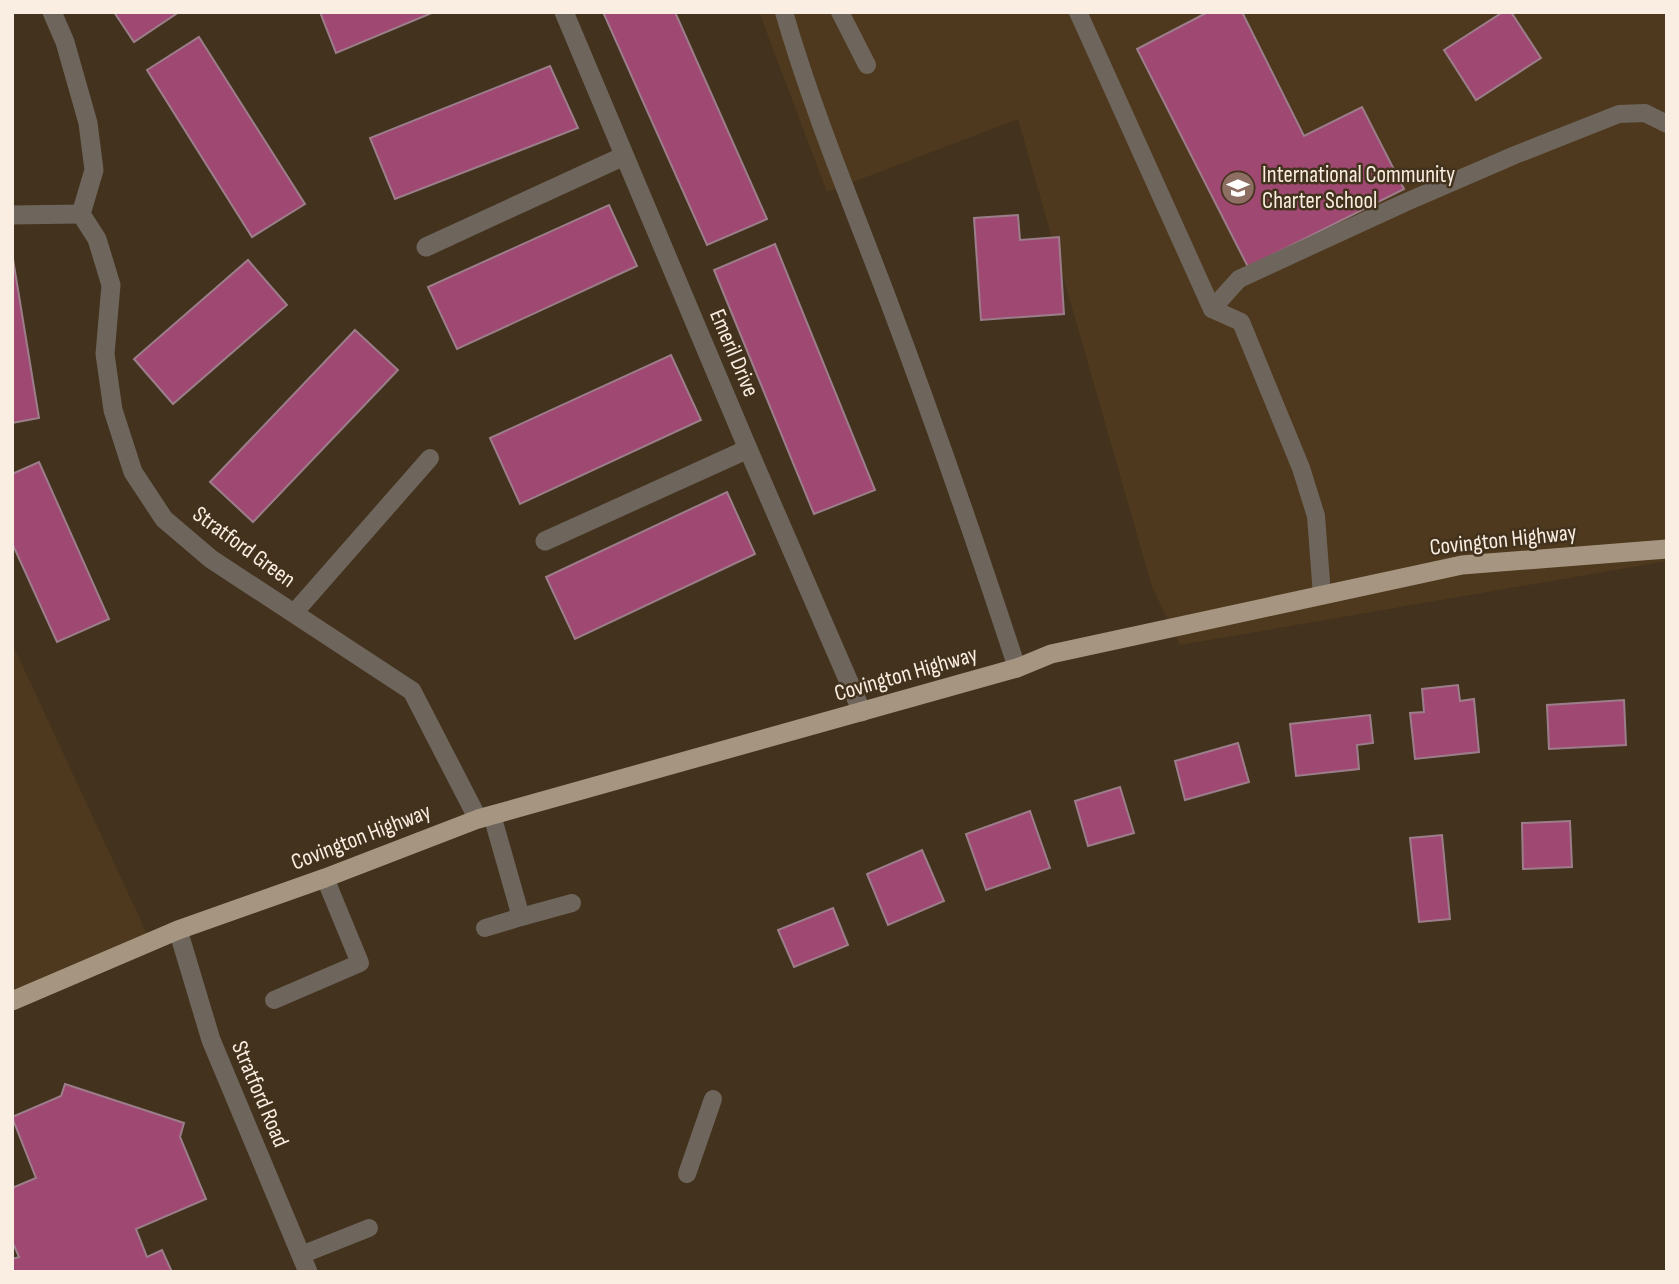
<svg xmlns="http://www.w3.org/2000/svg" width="1679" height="1284" viewBox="0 0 1679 1284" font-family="'Sofia Sans Condensed',sans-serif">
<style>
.built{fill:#4f391e}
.building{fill:#9f4972;stroke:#9c7d8a;stroke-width:2}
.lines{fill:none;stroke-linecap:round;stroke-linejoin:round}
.service{stroke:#6e665c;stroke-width:18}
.minor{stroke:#6e665c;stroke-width:19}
.primary{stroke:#a69681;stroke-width:19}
.labels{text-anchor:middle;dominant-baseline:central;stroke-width:5;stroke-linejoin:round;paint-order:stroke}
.poi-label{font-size:23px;fill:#f9eee1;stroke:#43321d;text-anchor:start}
.street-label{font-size:23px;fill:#f9eee1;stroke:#43321d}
</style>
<rect width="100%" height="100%" fill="#43321d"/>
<g class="built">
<polygon points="759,12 1667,12 1667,561 1180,645 1152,587 1018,119 827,192"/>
<polygon points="12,643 154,949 12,1009"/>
</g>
<g class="building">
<polygon points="114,12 179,12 134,42"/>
<polygon points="320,12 434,12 336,53"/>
<polygon points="603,12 675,12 767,219 707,245"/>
<polygon points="1208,12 1242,12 1304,136 1362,107 1404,189 1248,267 1137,49"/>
<polygon points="1503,12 1511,12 1541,58 1476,100 1444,50"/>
<polygon points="199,37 305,204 252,237 147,70"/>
<polygon points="550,66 578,128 395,199 370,138"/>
<polygon points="609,205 637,266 457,349 428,287"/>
<polygon points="1018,215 1020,240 1059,237 1064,314 981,320 974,218"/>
<polygon points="775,244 875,490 814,514 714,270"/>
<polygon points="12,253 39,418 12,423"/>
<polygon points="248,260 287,305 173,404 134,359"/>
<polygon points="355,330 398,370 253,522 210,482"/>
<polygon points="671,355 701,420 520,504 490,438"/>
<polygon points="39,462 109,619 57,642 12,543 12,474"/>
<polygon points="727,492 755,554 575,639 546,577"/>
<polygon points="1458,685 1460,701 1474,699 1479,752 1415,759 1410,713 1424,712 1422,689"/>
<polygon points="1624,700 1626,745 1549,749 1547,705"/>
<polygon points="1370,715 1373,743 1357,745 1359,769 1296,776 1290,724"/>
<polygon points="1238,743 1249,782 1185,800 1175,761"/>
<polygon points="1120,787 1134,833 1088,846 1075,801"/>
<polygon points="1030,811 1050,868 986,890 966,834"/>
<polygon points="1570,821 1572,867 1523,869 1522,823"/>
<polygon points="1442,835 1450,919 1419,922 1410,838"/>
<polygon points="922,850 944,901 888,925 867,874"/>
<polygon points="833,908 848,945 794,967 778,930"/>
<polygon points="65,1084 184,1123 180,1137 206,1199 136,1229 147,1257 162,1250 172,1272 12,1272 12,1259 19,1257 12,1241 12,1188 36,1178 12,1117 61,1096"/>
</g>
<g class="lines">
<g class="service">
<path d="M784 12C812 109 851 202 887 297 933 419 976 543 1017 668"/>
<polyline points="840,12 867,65"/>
<polyline points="1078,12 1212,309 1241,322 1301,468 1316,516 1322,595"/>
<polyline points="1212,309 1239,279 1404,203 1515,155 1619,114 1645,113 1667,124"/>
<polyline points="294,613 430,458"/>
<polyline points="521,917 572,903"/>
<polyline points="485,928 521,917 492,815"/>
<polyline points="274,1000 360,963 325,878"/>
<polyline points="687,1174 713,1099"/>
<polyline points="301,1255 369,1228"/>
</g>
<g class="minor">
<polyline points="52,12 65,42 88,123 94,170 81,214 97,239 111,285 105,354 113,410 133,472 164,519 211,559 412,691 478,819"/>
<polyline points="564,12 748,449 862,712"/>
<polyline points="12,215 81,214"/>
<polyline points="426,247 624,156"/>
<polyline points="545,541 748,449"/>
<polyline points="178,930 211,1040 308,1272"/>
</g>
<polyline class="primary" points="12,1001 178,930 325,878 478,819 1017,668 1051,654 1462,565 1667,549"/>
</g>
<defs>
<g id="school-disc" transform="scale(1.75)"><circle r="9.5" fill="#8d6e63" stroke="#43321d"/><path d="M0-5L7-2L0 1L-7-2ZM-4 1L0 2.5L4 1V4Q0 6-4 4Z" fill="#fff"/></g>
</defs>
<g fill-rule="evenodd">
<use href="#school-disc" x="1238" y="188"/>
</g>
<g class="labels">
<g class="poi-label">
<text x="1262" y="175">International Community<tspan x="1262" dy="26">Charter School</tspan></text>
</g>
<g class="street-label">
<text transform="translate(734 353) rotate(67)">Emeril Drive</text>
<text transform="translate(1503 540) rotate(-6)">Covington Highway</text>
<text transform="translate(244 547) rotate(36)">Stratford Green</text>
<text transform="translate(906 674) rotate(-16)">Covington Highway</text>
<text transform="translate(361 837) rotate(-21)">Covington Highway</text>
<text transform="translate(260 1094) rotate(67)">Stratford Road</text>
</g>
</g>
<rect width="1679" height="1284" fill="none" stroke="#f9eee1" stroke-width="28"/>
</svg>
